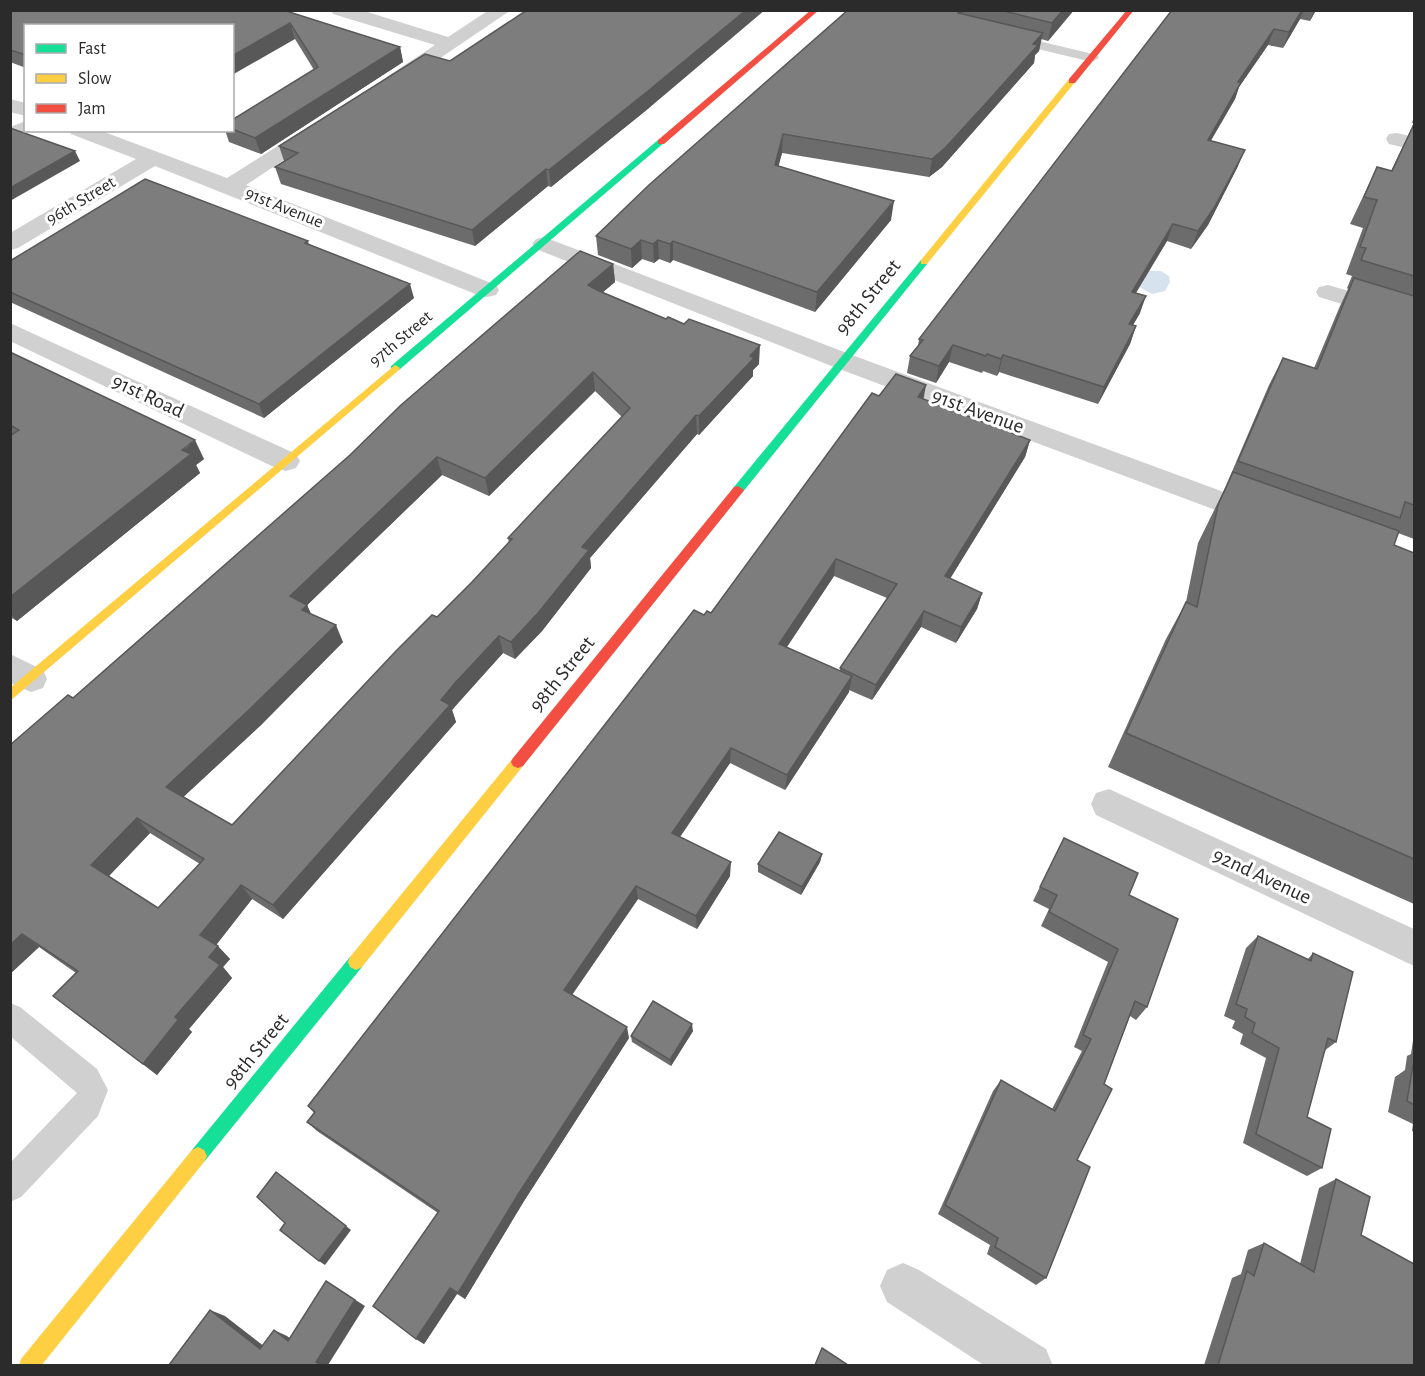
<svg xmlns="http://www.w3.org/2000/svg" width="1425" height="1376" viewBox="0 0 1425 1376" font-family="'Alegreya Sans',sans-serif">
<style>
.water{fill:#d7e2ef}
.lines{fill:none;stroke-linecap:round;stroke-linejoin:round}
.lane{fill:#d0d0d0;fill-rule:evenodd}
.street{fill:#d0d0d0;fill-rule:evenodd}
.fast{fill:#16e098;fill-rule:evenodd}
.slow{fill:#ffcf43;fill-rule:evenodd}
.jam{fill:#f24e42;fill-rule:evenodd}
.wall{fill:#6c6c6c;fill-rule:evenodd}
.shaded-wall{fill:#585858}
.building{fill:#7d7d7d;stroke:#585858;stroke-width:1.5;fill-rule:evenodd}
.labels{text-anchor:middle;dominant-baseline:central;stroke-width:6;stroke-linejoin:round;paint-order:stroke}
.far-street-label{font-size:18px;fill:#2b2b2b;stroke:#fff}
.street-label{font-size:21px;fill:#2b2b2b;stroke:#fff}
</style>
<rect width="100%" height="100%" fill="#fff"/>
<polygon class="water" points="1147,271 1161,271 1169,276 1170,282 1165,291 1152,294 1139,287"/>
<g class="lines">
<g class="lane">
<polygon points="1010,34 1097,55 1099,58 1092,62 1005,41 1005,35"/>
<polygon points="26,121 27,130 10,138 10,127"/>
<polygon points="10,1003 20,1007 97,1069 108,1090 98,1116 21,1197 10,1202 10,1163 77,1093 10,1036"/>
</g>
<g class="street">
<polygon points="331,10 361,10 448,37 489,10 511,10 402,84 388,84 385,80 388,76 435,45 333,14"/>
<polygon points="10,99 26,103 26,116 10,112"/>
<polygon points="318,123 325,125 329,129 325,133 246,185 496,285 499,290 496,295 487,297 478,295 155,166 18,248 10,250 10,233 136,159 71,134 68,130 99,130 227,178 311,125"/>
<polygon points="1397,133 1414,137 1414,150 1389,144 1386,139 1389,134"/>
<polygon points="544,237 852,355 1270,509 1275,516 1270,523 1260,527 1250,523 834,367 536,249 532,244 536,239"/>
<polygon points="1328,285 1414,310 1414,326 1319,297 1316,292 1319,287"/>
<polygon points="10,323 296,454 300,461 296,468 286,471 276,468 10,341"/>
<polygon points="10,654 43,670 47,679 43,688 31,692 10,683"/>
<polygon points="1109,789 1414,929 1414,966 1096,815 1091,804 1096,793"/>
<polygon points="903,1263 919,1270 1046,1349 1053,1366 985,1366 887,1302 880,1286 887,1270"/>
</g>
<g class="fast">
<polygon points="658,140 665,142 399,370 391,370 391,366"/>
<polygon points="924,259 927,260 927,264 742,493 734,493 732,490 734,487 921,260"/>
<polygon points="356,954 362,957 364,962 362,967 204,1162 198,1165 192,1162 189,1156 192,1150 350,957"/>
</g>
<g class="slow">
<polygon points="1069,79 1076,81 927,264 921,264 921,260"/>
<polygon points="395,365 400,368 399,370 10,701 10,688"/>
<polygon points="518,756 523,758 525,762 523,766 362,967 356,970 350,967 348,962 350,957 513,758"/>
<polygon points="198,1147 204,1150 207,1156 204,1162 41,1366 19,1366 21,1359 192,1150"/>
</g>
<g class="jam">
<polygon points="811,10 819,10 664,144 658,144 658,140"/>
<polygon points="1127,10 1134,10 1075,83 1069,83 1069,79"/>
<polygon points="738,486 744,490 742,493 523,766 518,768 513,766 511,762 513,758 734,487"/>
</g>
</g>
<g class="wall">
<polygon points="10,10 283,10 400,47 403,62 261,154 229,142 225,130 232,130 232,120 314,70 295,39 26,26 26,68 10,62"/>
<polygon points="848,10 1074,10 1048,41 1041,39 1039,51 1035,55 1034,63 942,167 929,177 782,153 778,166 891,220 815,312 673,260 670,263 659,259 654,263 642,259 632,268 598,255 596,236"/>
<polygon points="1172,10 1316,10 1310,21 1300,19 1283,48 1268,45 1239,87 1235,99 1211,140 1238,166 1208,225 1191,249 1167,241 1136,293 1140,313 1133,325 1136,326 1130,344 1098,404 999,372 997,376 983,371 982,373 949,362 936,383 907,373 910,356 918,346 919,339"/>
<polygon points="450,61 649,108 551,187 548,186 475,246 281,184 275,167 284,161 279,146"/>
<polygon points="1414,116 1414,539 1398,533 1394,545 1414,553 1414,904 1108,767 1166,639 1186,602 1198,543 1225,488 1269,385 1283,358 1314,368 1340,306 1348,289 1347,288 1352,276 1346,274 1363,228 1350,224 1377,167 1391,171 1414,123 1412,123"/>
<polygon points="308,241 309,245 414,298 264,418 10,302 10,261"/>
<path d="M613 264 615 282 603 292 759 364 753 370V376L699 435 697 434 590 558 591 568 542 631 515 659 503 653 460 700 452 710 456 722 283 919 252 899 216 945 230 959 223 967 232 978 189 1029 192 1032 157 1075 53 996 76 973 39 947 10 974V745L73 698ZM595 391 622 417 508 538 509 543 472 582 232 825 183 797 261 725 343 642 311 614 307 605 442 475 489 496ZM150 833 200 864 158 908 109 876Z"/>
<polygon points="10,352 204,459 196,465 200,473 17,621 10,617"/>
<path d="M879 396 923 399 1030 440 1025 457 950 579 982 593 977 609 956 643 921 627 872 700 849 690V692L785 790 730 763 680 837 730 876 697 929 638 899 572 995 629 1038 524 1201 465 1299 457 1294 424 1344 416 1339 438 1213 317 1131 307 1122 314 1113 308 1106 704 615 711 613ZM834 576 887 598 840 668V671L787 647Z"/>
<polygon points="1064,838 1129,895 1147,1007 1136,1020 1130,1016 1104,1084 1077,1160 1046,1278 1036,1285 987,1254 990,1245 938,1214 993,1091 1001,1080 1052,1109 1082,1051 1074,1047 1108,962 1041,926 1049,909 1033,901"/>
<polygon points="822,854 820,862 801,895 758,872 758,864"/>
<polygon points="1258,936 1308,959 1313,953 1336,1042 1324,1051 1307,1117 1322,1168 1307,1176 1243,1143 1266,1058 1240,1044 1243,1034 1232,1028 1235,1021 1224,1016 1246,948"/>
<polygon points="693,1031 671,1066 632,1042 631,1036"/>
<polygon points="1414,1034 1414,1132 1412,1131 1413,1124 1388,1112 1395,1077 1405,1070 1407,1056 1411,1054"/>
<polygon points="1336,1179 1361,1235 1414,1365 1204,1365 1232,1278 1241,1274 1248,1250 1264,1243 1300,1264 1319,1188"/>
</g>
<g class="shaded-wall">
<polygon points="746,10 765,10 649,108 551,187 549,170"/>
<polygon points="956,10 963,10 962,20"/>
<polygon points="1063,10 1074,10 1048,41 1052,23"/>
<polygon points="1302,10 1304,10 1300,19 1283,48 1289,32"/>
<polygon points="1314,10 1316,10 1310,21"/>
<polygon points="290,23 295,39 232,75 232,56"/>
<polygon points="1274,29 1268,45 1239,87 1235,99 1202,156 1208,140 1238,82"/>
<polygon points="1043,33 1039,51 1035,55 1034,63 942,167 929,177 932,159"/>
<polygon points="400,47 403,62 261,154 255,138"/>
<polygon points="783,134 782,153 774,184 775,165"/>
<polygon points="1245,150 1238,166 1208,225 1191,249 1198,231"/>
<polygon points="75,151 80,161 10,201 10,188"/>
<polygon points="546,169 548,186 475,246 472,230"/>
<polygon points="894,201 891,220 815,312 817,292"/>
<polygon points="1173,224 1167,241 1126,309 1132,292"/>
<polygon points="641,240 642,259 632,268 631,249"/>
<polygon points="658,240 659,259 654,263 653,244"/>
<polygon points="673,241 673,260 670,263 670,244"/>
<polygon points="613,264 615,282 590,303 588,285"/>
<polygon points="410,284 414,298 264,418 259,404"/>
<polygon points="1146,296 1140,313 1123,342 1129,324"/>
<polygon points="1136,326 1130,344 1098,404 1104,387"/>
<polygon points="760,345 759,364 753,370 753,376 699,435 699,416"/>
<polygon points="953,345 949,362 936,383 939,366"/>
<polygon points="1003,355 999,372 997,376 1001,359"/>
<polygon points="593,372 595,391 489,496 485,478"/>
<polygon points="926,385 923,402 918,397"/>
<polygon points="696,415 697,434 590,558 591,568 542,631 515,659 511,642 582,547"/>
<polygon points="195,440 204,459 196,465 200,473 17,621 10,613 10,597"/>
<polygon points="1030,440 1025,457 941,593 945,576"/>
<polygon points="437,457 442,475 298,614 290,596"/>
<polygon points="836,559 834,576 778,660 779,644"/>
<polygon points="982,593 977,609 956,643 961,627"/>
<polygon points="307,605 315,623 302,610"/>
<polygon points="924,611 921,627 872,700 876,685"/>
<polygon points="336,625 343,642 261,725 178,802 166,787"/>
<polygon points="499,636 503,653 452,710 456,722 283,919 273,905 455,683"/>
<polygon points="852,676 849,692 785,790 787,775"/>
<polygon points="731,748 730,763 673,847 672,833"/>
<polygon points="137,818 150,833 105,880 91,865"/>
<polygon points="822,854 820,862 801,895 802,887"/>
<polygon points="731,862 730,876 697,929 696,916"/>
<polygon points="241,885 252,899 213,949 200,935"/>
<polygon points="636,886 638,899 567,1002 564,990"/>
<polygon points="22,934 39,947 10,974 10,945"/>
<polygon points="218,946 230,959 223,967 232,978 189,1029 192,1032 157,1075 143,1064 209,957"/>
<polygon points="692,1024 693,1031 671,1066 670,1060"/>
<polygon points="627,1027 629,1038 524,1201 465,1299 458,1293 519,1193"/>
<polygon points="346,1226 351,1230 325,1265 319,1261"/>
<polygon points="326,1281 365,1306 328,1365 321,1365 316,1362"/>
<polygon points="450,1288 457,1294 424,1344 416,1339"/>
<polygon points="210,1310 225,1316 274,1354 260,1349"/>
<polygon points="274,1330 287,1336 300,1346 288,1341"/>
</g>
<g class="building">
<polygon points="10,10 283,10 400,47 255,138 232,129 232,120 318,67 290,23 232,56 232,26 26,26 26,55 10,50"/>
<polygon points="527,10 746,10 648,91 549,170 546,169 472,230 275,167 298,153 279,146 425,54 450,61"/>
<polygon points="848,10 958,10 958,13 1043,33 1033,44 1038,45 988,101 945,148 932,159 783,134 775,165 894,201 817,292 673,241 670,244 658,240 653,244 641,240 631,249 596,236 650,184"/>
<polygon points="1000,10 1063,10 1052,23"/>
<polygon points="1172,10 1302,10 1289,32 1274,29 1238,82 1241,82 1208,140 1245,150 1214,208 1198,231 1173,224 1132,292 1146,296 1129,324 1136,326 1104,387 1003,355 1001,359 987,354 986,356 953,345 939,366 910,356 923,340 919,339"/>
<polygon points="1414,124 1414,276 1361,260 1366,248 1360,247 1377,200 1364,197 1377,167 1392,171"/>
<polygon points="10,128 75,151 10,188"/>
<polygon points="145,179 308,241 305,243 410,284 259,404 10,292 10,261"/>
<path d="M580 251 613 264 588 285 599 291 666 319 668 317 684 324 689 319 760 345 750 356 754 358 699 416 696 415 582 547 589 550 538 613 511 642 499 636 455 683 441 700 450 705 273 905 241 885 200 935 218 946 209 957 220 965 175 1017 178 1020 143 1064 53 996 78 971 22 934 10 945V745L68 695 73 698 350 455 401 405ZM593 372 630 408 508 538 512 539 472 582 437 617 432 615 396 651 232 825 166 787 251 708 336 625 302 610 307 605 290 596 437 457 485 478ZM137 818 204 859 158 908 91 865Z"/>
<polygon points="1354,278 1414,296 1414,505 1405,502 1400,518 1238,461 1283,358 1317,369"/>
<polygon points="10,352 195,440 182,450 191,454 10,597 10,436 19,430 10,425"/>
<polygon points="896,374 926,385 918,397 1030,440 945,576 982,593 961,627 924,611 876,685 840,668 897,584 836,559 779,644 852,676 787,775 731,748 672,833 731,862 696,916 636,886 564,990 627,1027 519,1193 458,1293 450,1288 416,1339 373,1306 439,1211 307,1122 315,1112 308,1106 694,610 704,615 707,611 711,613 872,393 879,396"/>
<polygon points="1233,472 1399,531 1394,545 1414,553 1414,859 1126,733 1186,602 1197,607 1218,505"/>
<polygon points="779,832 822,854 802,887 758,864"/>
<polygon points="1064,838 1138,873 1129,895 1178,919 1147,1007 1135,1001 1104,1084 1112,1089 1077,1160 1090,1167 1046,1278 995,1247 998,1238 945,1205 1001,1080 1055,1111 1091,1039 1083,1035 1118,949 1049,912 1057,895 1040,887"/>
<polygon points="1258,936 1311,961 1313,953 1353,972 1336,1042 1328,1038 1307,1117 1331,1129 1322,1168 1256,1134 1279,1048 1252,1033 1255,1023 1245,1017 1247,1009 1236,1004"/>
<polygon points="653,1001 692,1024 670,1060 631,1036"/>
<polygon points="1413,1065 1414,1065 1414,1105 1407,1101"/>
<polygon points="276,1172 346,1226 319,1261 280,1230 285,1223 257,1197"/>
<polygon points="1336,1179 1370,1197 1361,1235 1414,1264 1414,1365 1218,1365 1247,1271 1254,1276 1264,1243 1314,1272"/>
<polygon points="326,1281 355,1300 316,1362 321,1365 169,1365 210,1310 260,1349 274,1330 288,1341"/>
<polygon points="822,1348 848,1365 815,1365"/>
</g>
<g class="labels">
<g class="far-street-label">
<text transform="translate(81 201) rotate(-31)">96th Street</text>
<text transform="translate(284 208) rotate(22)">91st Avenue</text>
<text transform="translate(401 339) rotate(-40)">97th Street</text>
</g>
<g class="street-label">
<text transform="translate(868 297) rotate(-51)">98th Street</text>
<text transform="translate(148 396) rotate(25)">91st Road</text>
<text transform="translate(978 411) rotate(20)">91st Avenue</text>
<text transform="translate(562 674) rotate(-51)">98th Street</text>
<text transform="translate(1262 876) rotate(25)">92nd Avenue</text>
<text transform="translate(256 1051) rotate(-51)">98th Street</text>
</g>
</g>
<rect width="1425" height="1376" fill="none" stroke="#2b2b2b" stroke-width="24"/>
<rect x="24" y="24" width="210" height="108" fill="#ffffff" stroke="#aaaaaa" stroke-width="1.5"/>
<rect x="36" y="44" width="30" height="9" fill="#16e098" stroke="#aaaaaa" stroke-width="1.5"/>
<text x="78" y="54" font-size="18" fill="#2b2b2b">Fast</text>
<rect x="36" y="74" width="30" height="9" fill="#ffcf43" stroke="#aaaaaa" stroke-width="1.5"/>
<text x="78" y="84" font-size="18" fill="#2b2b2b">Slow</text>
<rect x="36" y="104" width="30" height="9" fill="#f24e42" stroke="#aaaaaa" stroke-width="1.5"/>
<text x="78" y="114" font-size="18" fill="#2b2b2b">Jam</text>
</svg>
